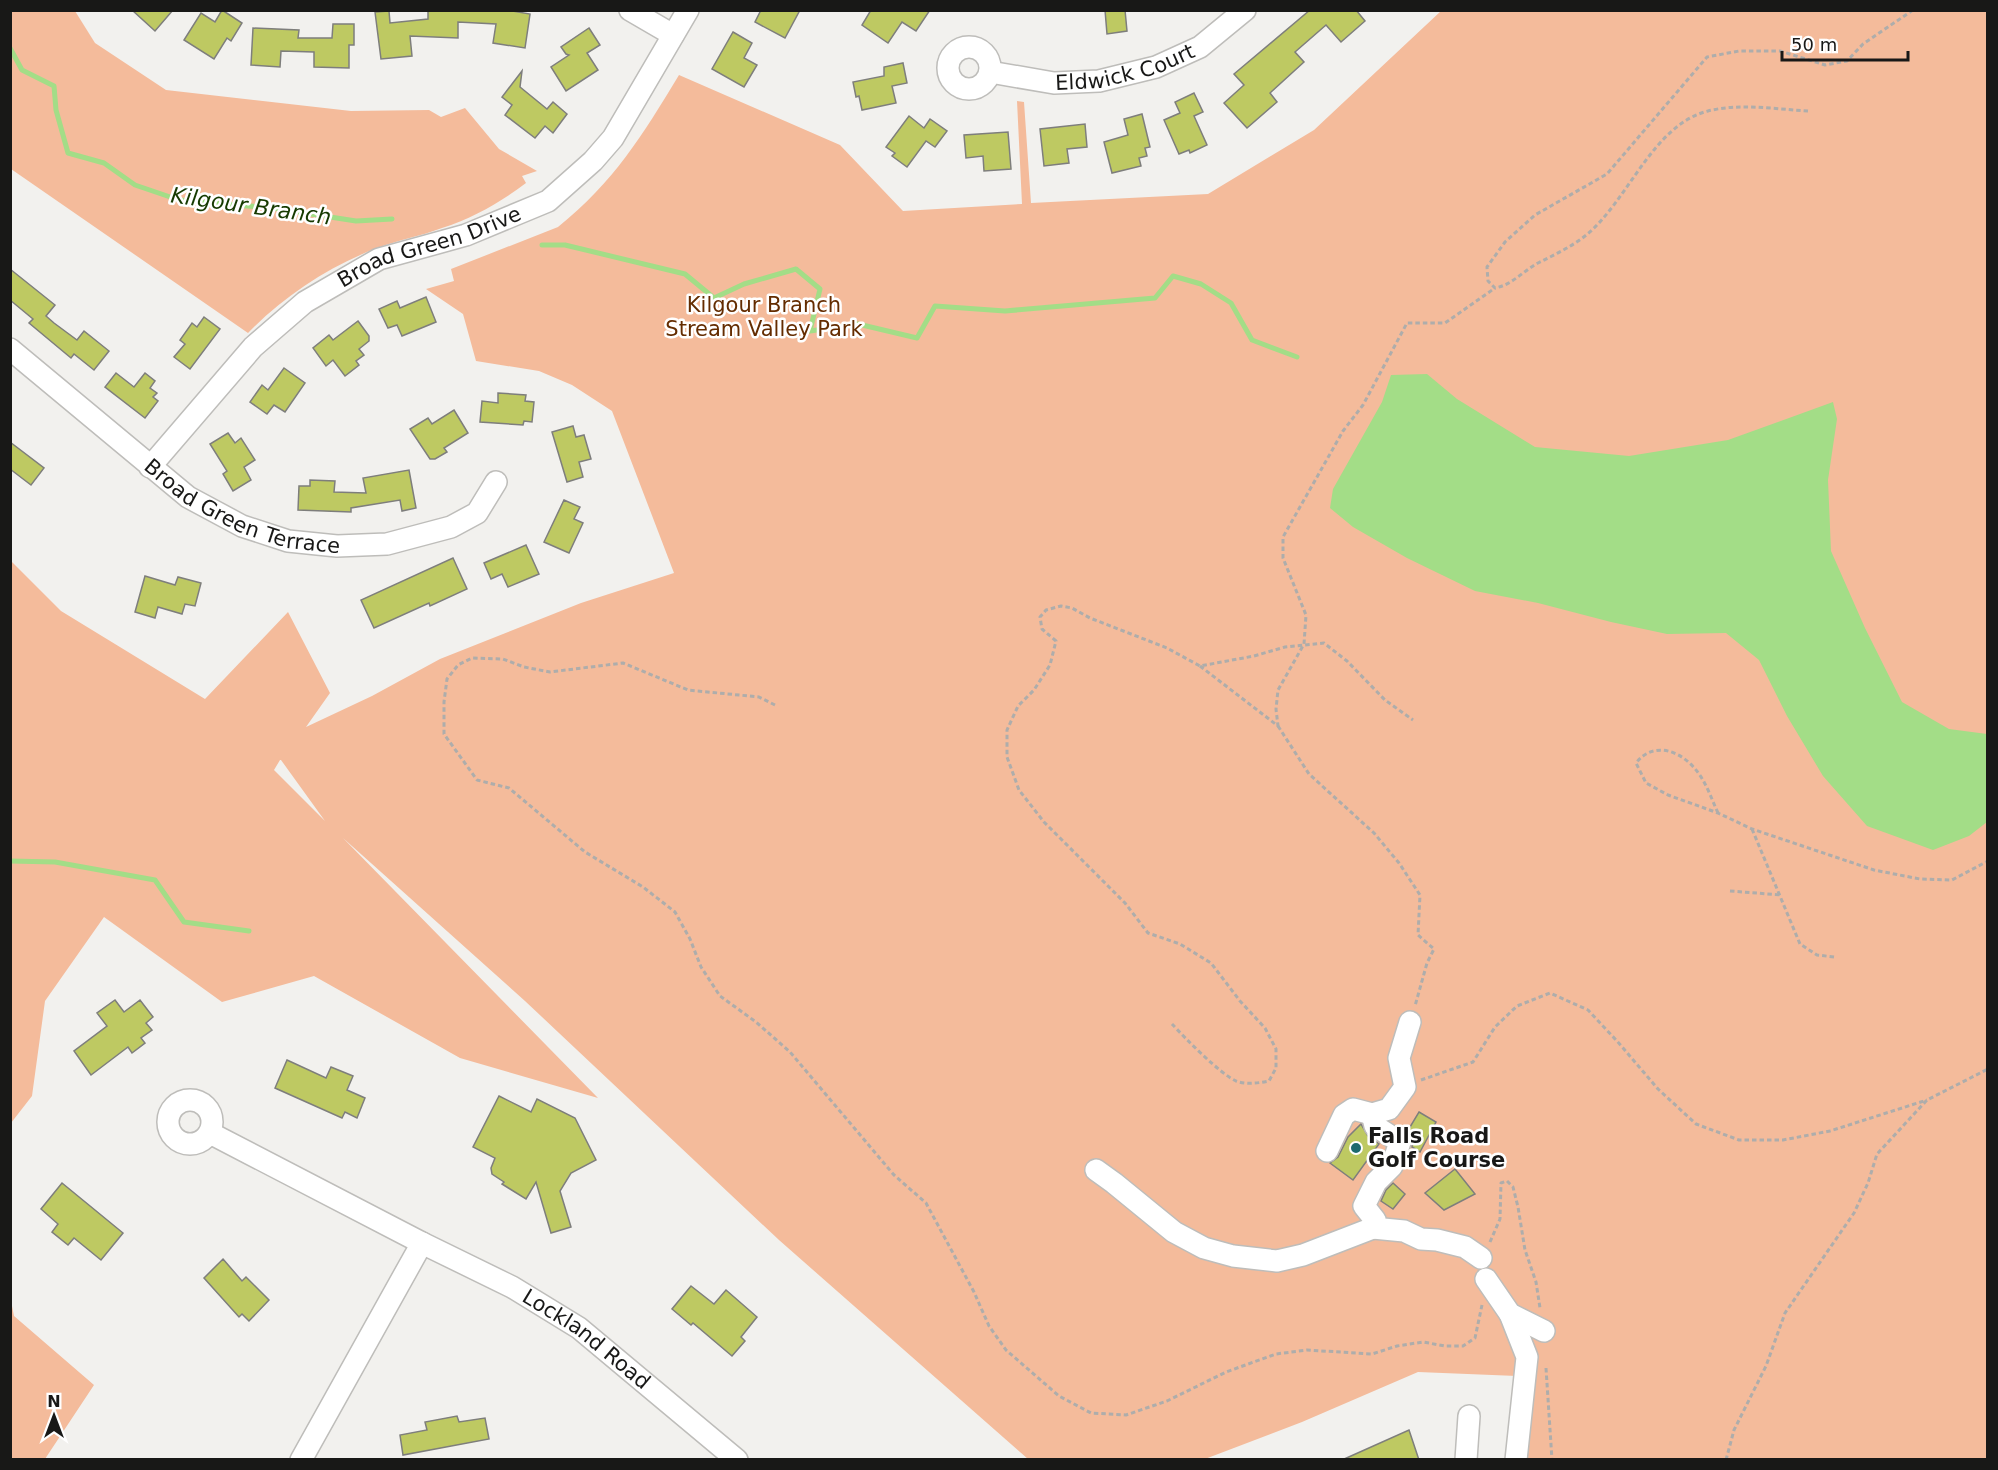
<svg xmlns="http://www.w3.org/2000/svg" width="1998" height="1470" viewBox="0 0 1998 1470" font-family="'DejaVu Sans',sans-serif">
<style>
.green{fill:#f4bb9b;fill-rule:evenodd}
.water{fill:#a3dd87}
.lines{fill:none;stroke-linecap:round;stroke-linejoin:round}
.stream{stroke:#a3dd87;stroke-width:5}
.building{fill:#bec962;stroke:#7e7e7c;stroke-width:1.5}
.minor-casing{stroke:#bebdba;stroke-width:24}
.path{stroke:#aeadab;stroke-width:3;stroke-dasharray:4.5 3;stroke-linecap:butt}
.minor{stroke:#fff;stroke-width:21}
.poi-dot{fill:#1d6a6e;stroke:#fff;stroke-width:2}
.labels{text-anchor:middle;dominant-baseline:central;stroke-width:5;stroke-linejoin:round;paint-order:stroke}
.street-label{font-size:21px;fill:#181817;stroke:#fff}
.park-label{font-size:21px;fill:#642c00;stroke:#fff}
.poi-label{font-size:21px;font-weight:bold;fill:#181817;stroke:#fff;text-anchor:start}
.water-label{font-size:22px;font-style:italic;fill:#163a00;stroke:#fff}
</style>
<rect width="100%" height="100%" fill="#f2f1ee"/>
<g class="green">
<path d="M75 11 95 43 166 90 351 111 429 110 441 117 465 108 499 149 537 171 522 176 526 183C501 202 473 218 442 228 421 236 398 240 377 248 328 267 284 296 248 333L11 169V11Z"/>
<path d="M1441 11H1987V1459H1511L1517 1376 1418 1372 1302 1422 1205 1459H1028L779 1240 525 1001 343 838 598 1098 460 1058 314 976 222 1002 104 917 45 1001 32 1096 11 1123V561L61 611 205 699 288 612 330 693 306 727 372 696 440 659 581 603 674 573 612 411 572 385 539 371 476 361 463 314 426 289 454 281 451 269 558 227C614 182 642 136 679 75L840 145 903 211 1022 204 1017 101 1024 102 1031 203 1208 194 1314 130ZM280 760H281L325 821 274 770Z"/>
<polygon points="10,1296 14,1316 94,1385 45,1459 11,1459"/>
</g>
<polygon class="water" points="1427,374 1457,399 1535,447 1629,456 1728,440 1833,402 1837,419 1828,480 1831,551 1865,628 1902,702 1949,729 1987,734 1987,822 1969,836 1933,850 1867,826 1823,776 1787,716 1759,660 1726,633 1667,634 1611,622 1538,603 1475,591 1407,558 1353,527 1330,508 1333,489 1382,402 1391,375"/>
<g class="lines">
<g class="stream">
<polyline points="10,48 22,70 54,86 56,110 68,153 104,163 135,185 179,200 272,208 356,221 392,219"/>
<polyline points="542,245 565,245 685,274 714,298 744,284 796,269 820,289 810,331 858,324 917,338 935,306 1005,311 1155,298 1173,276 1201,284 1231,303 1252,340 1297,357"/>
<polyline points="10,861 55,862 155,880 184,922 249,931"/>
</g>
</g>
<g class="building">
<polygon points="132,10 173,10 155,31"/>
<polygon points="222,10 242,23 231,41 227,38 214,59 184,40 201,13 215,22"/>
<polygon points="428,10 507,10 530,14 525,48 493,43 496,24 458,22 458,38 410,36 412,56 381,59 375,12 389,11 390,23 428,19"/>
<polygon points="761,10 800,10 785,38 755,22"/>
<polygon points="871,10 930,10 916,31 902,22 888,43 862,25"/>
<polygon points="1105,10 1125,10 1127,31 1107,34"/>
<polygon points="1310,10 1356,10 1365,21 1341,42 1326,25 1295,52 1304,62 1270,93 1277,102 1247,128 1224,103 1244,85 1234,74"/>
<polygon points="333,24 354,24 354,45 349,45 349,68 314,67 314,52 281,51 280,67 251,65 253,28 299,30 298,38 332,38"/>
<polygon points="589,28 600,45 587,53 598,70 566,91 551,67 569,55 566,54 561,47"/>
<polygon points="733,32 752,43 744,58 757,65 744,87 712,69"/>
<polygon points="903,63 907,83 892,86 896,103 862,110 859,96 856,97 853,82 884,76 884,67"/>
<polygon points="522,71 520,87 547,109 553,102 567,114 553,133 545,126 535,138 505,115 512,105 502,97"/>
<polygon points="1194,93 1203,112 1194,116 1207,145 1190,153 1189,150 1179,154 1164,120 1180,113 1175,102"/>
<polygon points="1142,114 1150,147 1145,148 1147,156 1139,158 1141,166 1112,173 1104,142 1128,135 1124,119"/>
<polygon points="909,116 924,128 930,119 947,131 935,147 926,141 907,167 892,156 895,153 886,147"/>
<polygon points="1085,124 1087,147 1067,149 1069,163 1044,166 1040,129"/>
<polygon points="1008,132 1011,169 984,171 983,156 966,158 964,135"/>
<polygon points="10,269 55,305 46,316 54,323 77,340 84,331 109,351 94,370 74,354 71,358 29,323 33,319 10,300"/>
<polygon points="426,297 436,322 402,336 397,325 388,328 379,309 397,301 400,308"/>
<polygon points="204,317 220,329 190,369 174,357 185,344 180,340 192,323 197,327"/>
<polygon points="358,321 369,336 369,341 359,349 364,355 356,361 359,365 345,376 333,360 326,366 313,348 329,335 333,340"/>
<polygon points="284,368 305,383 285,412 274,405 267,414 250,402 262,385 268,390"/>
<polygon points="116,373 134,387 145,373 155,381 150,388 157,393 153,397 158,401 145,418 105,387"/>
<polygon points="498,393 526,395 525,401 534,402 532,422 524,421 523,425 480,422 482,401 498,403"/>
<polygon points="454,410 468,433 444,448 447,452 435,459 430,459 410,429 428,418 432,424"/>
<polygon points="573,426 576,437 584,435 591,459 579,462 583,477 567,482 552,432"/>
<polygon points="228,433 235,443 241,438 255,460 244,467 251,480 233,491 223,474 227,471 210,444"/>
<polygon points="10,442 44,468 31,485 10,469"/>
<polygon points="409,470 416,508 402,511 400,500 351,508 351,512 298,510 299,486 310,486 310,480 335,481 334,492 366,493 363,478"/>
<polygon points="564,500 580,507 574,519 583,523 569,553 544,542"/>
<polygon points="526,545 539,574 508,587 502,574 491,579 484,563"/>
<polygon points="453,558 467,589 430,606 429,603 374,628 361,600"/>
<polygon points="145,576 175,585 178,577 201,583 195,606 185,604 182,614 158,607 155,618 135,612"/>
<polygon points="115,1000 124,1012 140,1000 153,1017 146,1023 152,1030 141,1038 145,1043 132,1053 128,1047 91,1075 74,1051 107,1026 97,1013"/>
<polygon points="287,1060 326,1078 331,1067 353,1076 347,1090 365,1098 357,1118 345,1112 342,1118 275,1088"/>
<polygon points="499,1096 531,1112 537,1099 575,1118 596,1160 571,1173 560,1191 571,1227 551,1233 536,1182 526,1199 502,1184 504,1182 492,1174 491,1168 495,1158 473,1147"/>
<polygon points="1419,1112 1436,1122 1420,1152 1412,1147 1413,1140 1407,1132"/>
<polygon points="1361,1124 1368,1136 1379,1144 1353,1180 1330,1163 1338,1157 1348,1137"/>
<polygon points="1455,1169 1475,1194 1444,1210 1425,1193"/>
<polygon points="62,1183 123,1233 101,1260 74,1238 68,1245 52,1232 58,1224 41,1209"/>
<polygon points="1393,1183 1405,1194 1393,1209 1381,1201 1386,1190"/>
<polygon points="223,1259 242,1281 246,1277 269,1300 249,1321 242,1314 239,1317 204,1278"/>
<polygon points="691,1286 714,1304 726,1290 757,1317 741,1337 745,1341 732,1356 693,1323 691,1325 672,1309"/>
<polygon points="457,1416 459,1422 485,1418 489,1439 403,1455 400,1435 427,1430 425,1422"/>
<polygon points="1409,1430 1419,1460 1342,1460"/>
</g>
<g class="lines">
<g class="minor-casing">
<g id="minor">
<polyline points="630,10 673,35"/>
<circle cx="969" cy="68" r="21"/>
<path id="s1" d="M990 72 1054 83 1099 81 1156 67 1200 47 1245 10"/>
<path id="s2" d="M10 349 188 497 242 526 288 541 337 546 387 544 451 527 477 513 496 482"/>
<path id="s3" d="M150 467 253 347 305 302 379 259 466 235 548 201 593 161 613 138 688 10"/>
<circle cx="190" cy="1122" r="22"/>
<path id="s4" d="M210 1133 422 1243 512 1287 579 1328 737 1460"/>
<polyline points="1327,1151 1344,1115 1353,1109 1372,1114 1389,1109 1405,1087 1399,1058 1410,1022"/>
<polyline points="1096,1170 1114,1183 1174,1232 1204,1248 1233,1256 1277,1261 1303,1255 1373,1228 1375,1220 1364,1206 1376,1182 1392,1166 1400,1142 1375,1126 1372,1114"/>
<polyline points="1373,1228 1404,1231 1421,1239 1437,1240 1465,1247 1481,1258"/>
<polyline points="1486,1279 1510,1314 1544,1331"/>
<polyline points="1510,1314 1527,1357 1516,1460"/>
<polyline points="301,1460 422,1243"/>
<polyline points="1466,1460 1469,1416"/>
</g>
</g>
<g class="path">
<path d="M1808 111C1775 109 1739 103 1708 111 1652 125 1628 202 1585 236 1571 247 1554 255 1538 263 1523 271 1512 285 1495 288L1488 281 1487 267 1505 242 1535 215 1607 174 1707 57 1739 51H1780L1825 65 1847 61 1863 44 1913 10"/>
<polyline points="1200,666 1278,726 1276,709 1278,690 1304,644 1306,615 1283,558 1283,537 1343,431 1363,405 1407,323 1445,323 1495,288"/>
<polyline points="775,705 759,697 688,690 623,663 550,672 524,667 503,659 472,658 458,665 447,679 444,702 444,734 477,780 509,788 585,852 643,887 675,912 690,939 701,967 720,996 756,1022 790,1052 894,1175 926,1203 974,1292 989,1326 1006,1350 1059,1396 1091,1413 1126,1415 1167,1401 1226,1372 1276,1354 1307,1350 1372,1354 1397,1346 1423,1342 1445,1346 1463,1346 1475,1338 1482,1305"/>
<polyline points="1278,726 1309,774 1374,833 1399,863 1420,895 1418,935 1434,949 1427,963 1415,1006"/>
<path d="M1718 813C1712 800 1707 785 1699 774 1684 752 1655 739 1636 763L1646 783 1668 795 1718 813 1752 829 1874 870 1920 879 1952 880 1988 861"/>
<polyline points="1752,829 1800,944 1817,955 1834,957"/>
<polyline points="1730,891 1781,895"/>
<path d="M1172 1024C1186 1039 1219 1073 1236 1081 1247 1085 1258 1083 1269 1081L1276 1068V1049L1265 1028 1240 1001 1211 963 1180 944 1148 933 1125 903 1044 822 1019 790 1007 757V730L1018 706 1034 690 1050 665 1056 641 1042 629 1040 617 1046 610 1061 606 1072 608 1090 618 1167 648 1200 666 1254 656 1285 647 1324 643 1347 661 1385 700 1413 720"/>
<polyline points="1421,1080 1473,1062 1495,1027 1517,1006 1550,993 1588,1010 1617,1041 1658,1089 1696,1124 1739,1140 1783,1140 1830,1131 1927,1100"/>
<polyline points="1490,1242 1500,1219 1501,1183 1507,1181 1513,1187 1518,1207 1525,1250 1536,1282 1540,1308"/>
<polyline points="1546,1368 1552,1460"/>
<polyline points="1726,1460 1734,1430 1766,1366 1785,1313 1854,1213 1868,1183 1877,1154 1927,1100 1988,1069"/>
</g>
<use href="#minor" class="minor"/>
</g>
<circle class="poi-dot" cx="1356" cy="1148" r="6"/>
<g class="labels">
<g class="street-label">
<text stroke="none"><textPath href="#s1" startOffset="138">Eldwick Court</textPath></text>
<text stroke="none"><textPath href="#s3" startOffset="364">Broad Green Drive</textPath></text>
<text stroke="none"><textPath href="#s2" startOffset="286">Broad Green Terrace</textPath></text>
<text stroke="none"><textPath href="#s4" startOffset="430">Lockland Road</textPath></text>
</g>
<g class="park-label">
<text x="764" y="305">Kilgour Branch<tspan x="764" dy="24">Stream Valley Park</tspan></text>
</g>
<g class="poi-label">
<text x="1368" y="1136">Falls Road<tspan x="1368" dy="24">Golf Course</tspan></text>
</g>
<g class="water-label">
<text transform="translate(251 206) rotate(8)">Kilgour Branch</text>
</g>
</g>
<rect width="1998" height="1470" fill="none" stroke="#181817" stroke-width="24"/>
<g transform="translate(54 1416)" stroke="#ffffff" stroke-width="4.5" paint-order="stroke">
<path d="M0-4.5L10 22L0 15L-10 22Z" fill="#181817"/>
<text y="-9" font-size="16" font-weight="bold" text-anchor="middle" fill="#181817">N</text>
</g>
<path d="M1782 51v9h126v-9" fill="none" stroke="#181817" stroke-width="3"/>
<text x="1791" y="51" font-size="18" fill="#181817" stroke="#ffffff" stroke-width="4.5" paint-order="stroke">50 m</text>
</svg>
